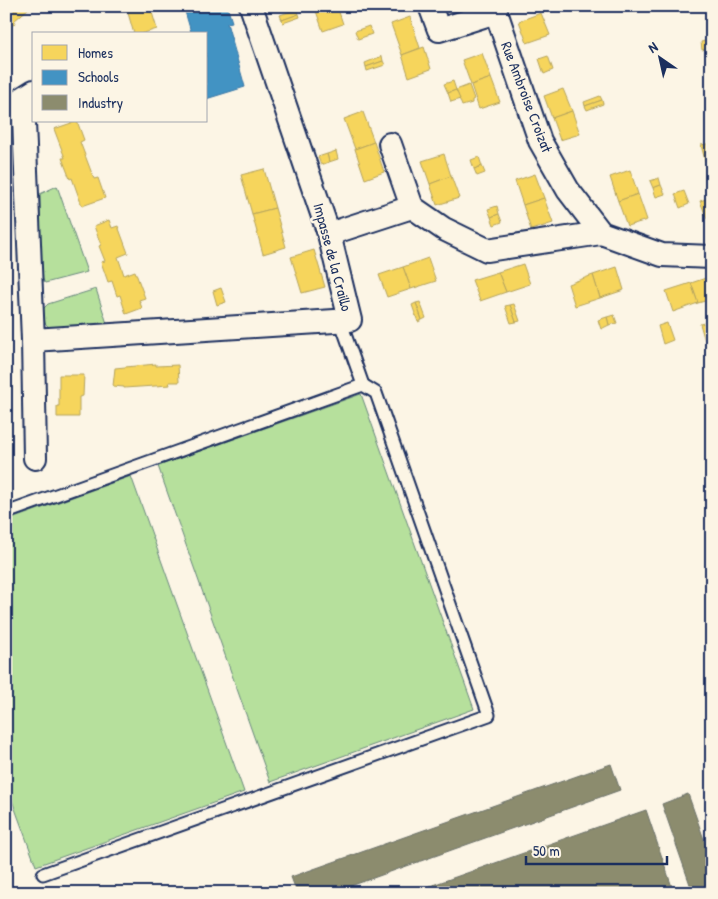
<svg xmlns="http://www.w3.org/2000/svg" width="718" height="899" viewBox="0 0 718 899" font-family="'Patrick Hand',sans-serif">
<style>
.green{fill:#b6e09c;stroke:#68887d}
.homes{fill:#f6d55c;stroke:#b4a35d}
.schools{fill:#4393c3;stroke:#3775a5}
.industry{fill:#8c8c6e;stroke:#6a7069}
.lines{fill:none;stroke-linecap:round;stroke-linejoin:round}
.service-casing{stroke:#1b2f5e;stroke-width:15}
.minor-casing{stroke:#1b2f5e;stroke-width:26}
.service{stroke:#fcf5e5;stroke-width:11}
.minor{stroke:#fcf5e5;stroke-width:22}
.labels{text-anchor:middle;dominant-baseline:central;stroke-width:5;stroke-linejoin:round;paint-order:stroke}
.street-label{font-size:15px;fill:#1b2f5e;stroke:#fcf5e5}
</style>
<rect width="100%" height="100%" fill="#fcf5e5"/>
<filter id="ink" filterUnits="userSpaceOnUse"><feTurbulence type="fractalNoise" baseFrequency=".02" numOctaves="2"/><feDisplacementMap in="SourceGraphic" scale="10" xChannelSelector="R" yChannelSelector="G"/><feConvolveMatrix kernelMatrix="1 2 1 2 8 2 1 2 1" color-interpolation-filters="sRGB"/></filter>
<g filter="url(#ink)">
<g class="green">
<polygon points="57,186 87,272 45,283 40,275 40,194"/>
<polygon points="96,289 109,330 55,334 45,323 43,309 48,304"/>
<polygon points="361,394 474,709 270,782 158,466"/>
<polygon points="131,476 244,792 36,866 6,784 6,521"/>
</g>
<g class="homes">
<polygon points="6,6 33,6 30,9 29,8 14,21 15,23 6,31"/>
<polygon points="126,6 150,6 157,29 141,34 134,34"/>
<polygon points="319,6 337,6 343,24 323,31 315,8"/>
<polygon points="297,9 299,14 282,20 280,15"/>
<polygon points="541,13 550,35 527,43 519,21"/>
<polygon points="299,14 300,17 283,23 282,20"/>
<polygon points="410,17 420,48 402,55 391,24"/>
<polygon points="369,26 372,34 358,39 355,31"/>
<polygon points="712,39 712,47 702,50 701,42"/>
<polygon points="424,47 431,69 409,77 402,55"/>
<polygon points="482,53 491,78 471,85 462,60"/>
<polygon points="382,56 383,61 366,67 365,63"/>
<polygon points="548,56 553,70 544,74 539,59"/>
<polygon points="383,61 385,65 367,71 366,67"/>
<polygon points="491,78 500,102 479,109 471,85"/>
<polygon points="453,81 456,90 448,93 444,84"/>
<polygon points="469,85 474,99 472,100 472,103 462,106 456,90"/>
<polygon points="563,89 572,111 552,118 544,96"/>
<polygon points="456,90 460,99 451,102 448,93"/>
<polygon points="600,96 602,100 585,106 584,102"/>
<polygon points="602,100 603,104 587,110 585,106"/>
<polygon points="572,111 580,134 560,140 552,118"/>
<polygon points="363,112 374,142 355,149 344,119"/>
<polygon points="77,121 84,140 80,142 94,179 98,178 105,198 82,206 72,178 70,179 62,158 65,158 54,129"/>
<polygon points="374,142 384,172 365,179 355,149"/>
<polygon points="712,143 712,167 707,168 701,145"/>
<polygon points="336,151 338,159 329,162 327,154"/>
<polygon points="327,154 329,162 321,165 318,157"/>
<polygon points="444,154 451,176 430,184 422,161"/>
<polygon points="479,157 482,166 474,169 471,160"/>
<polygon points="482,166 485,173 477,176 474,169"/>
<polygon points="264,169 275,208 252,214 241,175"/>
<polygon points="630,170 638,194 618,201 610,177"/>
<polygon points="535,174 544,198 523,205 515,181"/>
<polygon points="451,176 459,198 437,205 430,184"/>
<polygon points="659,178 661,185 653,188 650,181"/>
<polygon points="661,185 665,194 656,197 653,188"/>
<polygon points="684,191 689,204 680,208 675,194"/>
<polygon points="638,194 647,220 627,226 618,201"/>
<polygon points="712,197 712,218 707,219 700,201"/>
<polygon points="544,198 553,223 531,230 523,205"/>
<polygon points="497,206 499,214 491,217 488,209"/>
<polygon points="275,208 286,247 263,254 252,214"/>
<polygon points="499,214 502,222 494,225 491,217"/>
<polygon points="109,220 112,228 118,226 128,253 118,257 124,275 135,271 145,298 139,300 142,308 126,314 120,295 117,296 112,281 108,282 101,262 105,261 99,246 101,245 94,226"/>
<polygon points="314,250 325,287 302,293 291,257"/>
<polygon points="428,258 436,281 411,289 403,267"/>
<polygon points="523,264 530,284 506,292 498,272"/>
<polygon points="403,267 411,289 387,297 379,275"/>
<polygon points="617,267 624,290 600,298 593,275"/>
<polygon points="498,272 506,292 480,301 472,280"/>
<polygon points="593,275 600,298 575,306 568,284"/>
<polygon points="712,276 712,299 698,303 691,283"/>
<polygon points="691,283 698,303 673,312 666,291"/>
<polygon points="221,288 226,302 217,305 213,291"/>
<polygon points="420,302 426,318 422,320 416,303"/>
<polygon points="416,303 422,320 418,322 412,305"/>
<polygon points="514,304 520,321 516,322 510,305"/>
<polygon points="510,305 516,322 511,323 505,306"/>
<polygon points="614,315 617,323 609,325 607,317"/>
<polygon points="607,317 609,325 601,329 598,320"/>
<polygon points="708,322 712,332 712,339 710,339 704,323"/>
<polygon points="667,323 673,340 663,344 658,326"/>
<polygon points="704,323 710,339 705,341 700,324"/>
<polygon points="156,364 156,366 178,365 179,382 169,382 170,385 124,388 124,387 113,386 115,368"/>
<polygon points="59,375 84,375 83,396 79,397 79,417 57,417 57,406 59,406"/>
</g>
<polygon class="schools" points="190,6 227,6 232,22 227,23 245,87 206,99 206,34 187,34 191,32 184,8"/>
<g class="industry">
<polygon points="611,764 620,790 331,893 297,893 291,877"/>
<polygon points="688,794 712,862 712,893 693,893 662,804"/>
<polygon points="646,810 674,893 410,893"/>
</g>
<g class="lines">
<g class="service-casing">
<g id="service">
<polyline points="6,513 363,385 340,320"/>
<polyline points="43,874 489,715 376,393 363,385"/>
</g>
</g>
<g class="minor-casing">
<g id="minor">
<polyline points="430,6 439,30 496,12"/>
<polyline points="494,6 540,141 568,190 601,233 662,255 712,257"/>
<polyline points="34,91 23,98 33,340 350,320 329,234 251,6"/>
<polyline points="390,144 412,207"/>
<polyline points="329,234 412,207 444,229 487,250 601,233"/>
<polyline points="33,340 35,458"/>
</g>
</g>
<use href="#service" class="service"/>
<use href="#minor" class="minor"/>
</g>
</g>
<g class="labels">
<g class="street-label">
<text transform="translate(527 97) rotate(69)">Rue Ambroise Croizat</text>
<text transform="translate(333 257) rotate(75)">Impasse de la Craillo</text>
</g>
</g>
<rect width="718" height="899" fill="none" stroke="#fcf5e5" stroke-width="25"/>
<rect x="12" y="12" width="693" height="874" fill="none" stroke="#1b2f5e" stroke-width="2" filter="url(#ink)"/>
<rect x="32" y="32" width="175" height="90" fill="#fcf5e5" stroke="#a2a6af"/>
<rect x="42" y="45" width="25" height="15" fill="#f6d55c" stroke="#a2a6af"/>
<text x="78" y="58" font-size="15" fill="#1b2f5e">Homes</text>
<rect x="42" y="70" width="25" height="15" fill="#4393c3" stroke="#a2a6af"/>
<text x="78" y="82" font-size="15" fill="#1b2f5e">Schools</text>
<rect x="42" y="95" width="25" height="15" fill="#8c8c6e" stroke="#a2a6af"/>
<text x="78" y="108" font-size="15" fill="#1b2f5e">Industry</text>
<g transform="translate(660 58) rotate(326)" stroke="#fcf5e5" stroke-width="4" paint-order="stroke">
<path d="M0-4L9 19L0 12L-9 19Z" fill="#1b2f5e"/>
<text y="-8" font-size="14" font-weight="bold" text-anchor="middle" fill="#1b2f5e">N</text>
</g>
<path d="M526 856v8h141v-8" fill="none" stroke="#1b2f5e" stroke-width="2.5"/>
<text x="533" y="856" font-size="15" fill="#1b2f5e" stroke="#fcf5e5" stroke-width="4" paint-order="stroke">50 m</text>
</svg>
